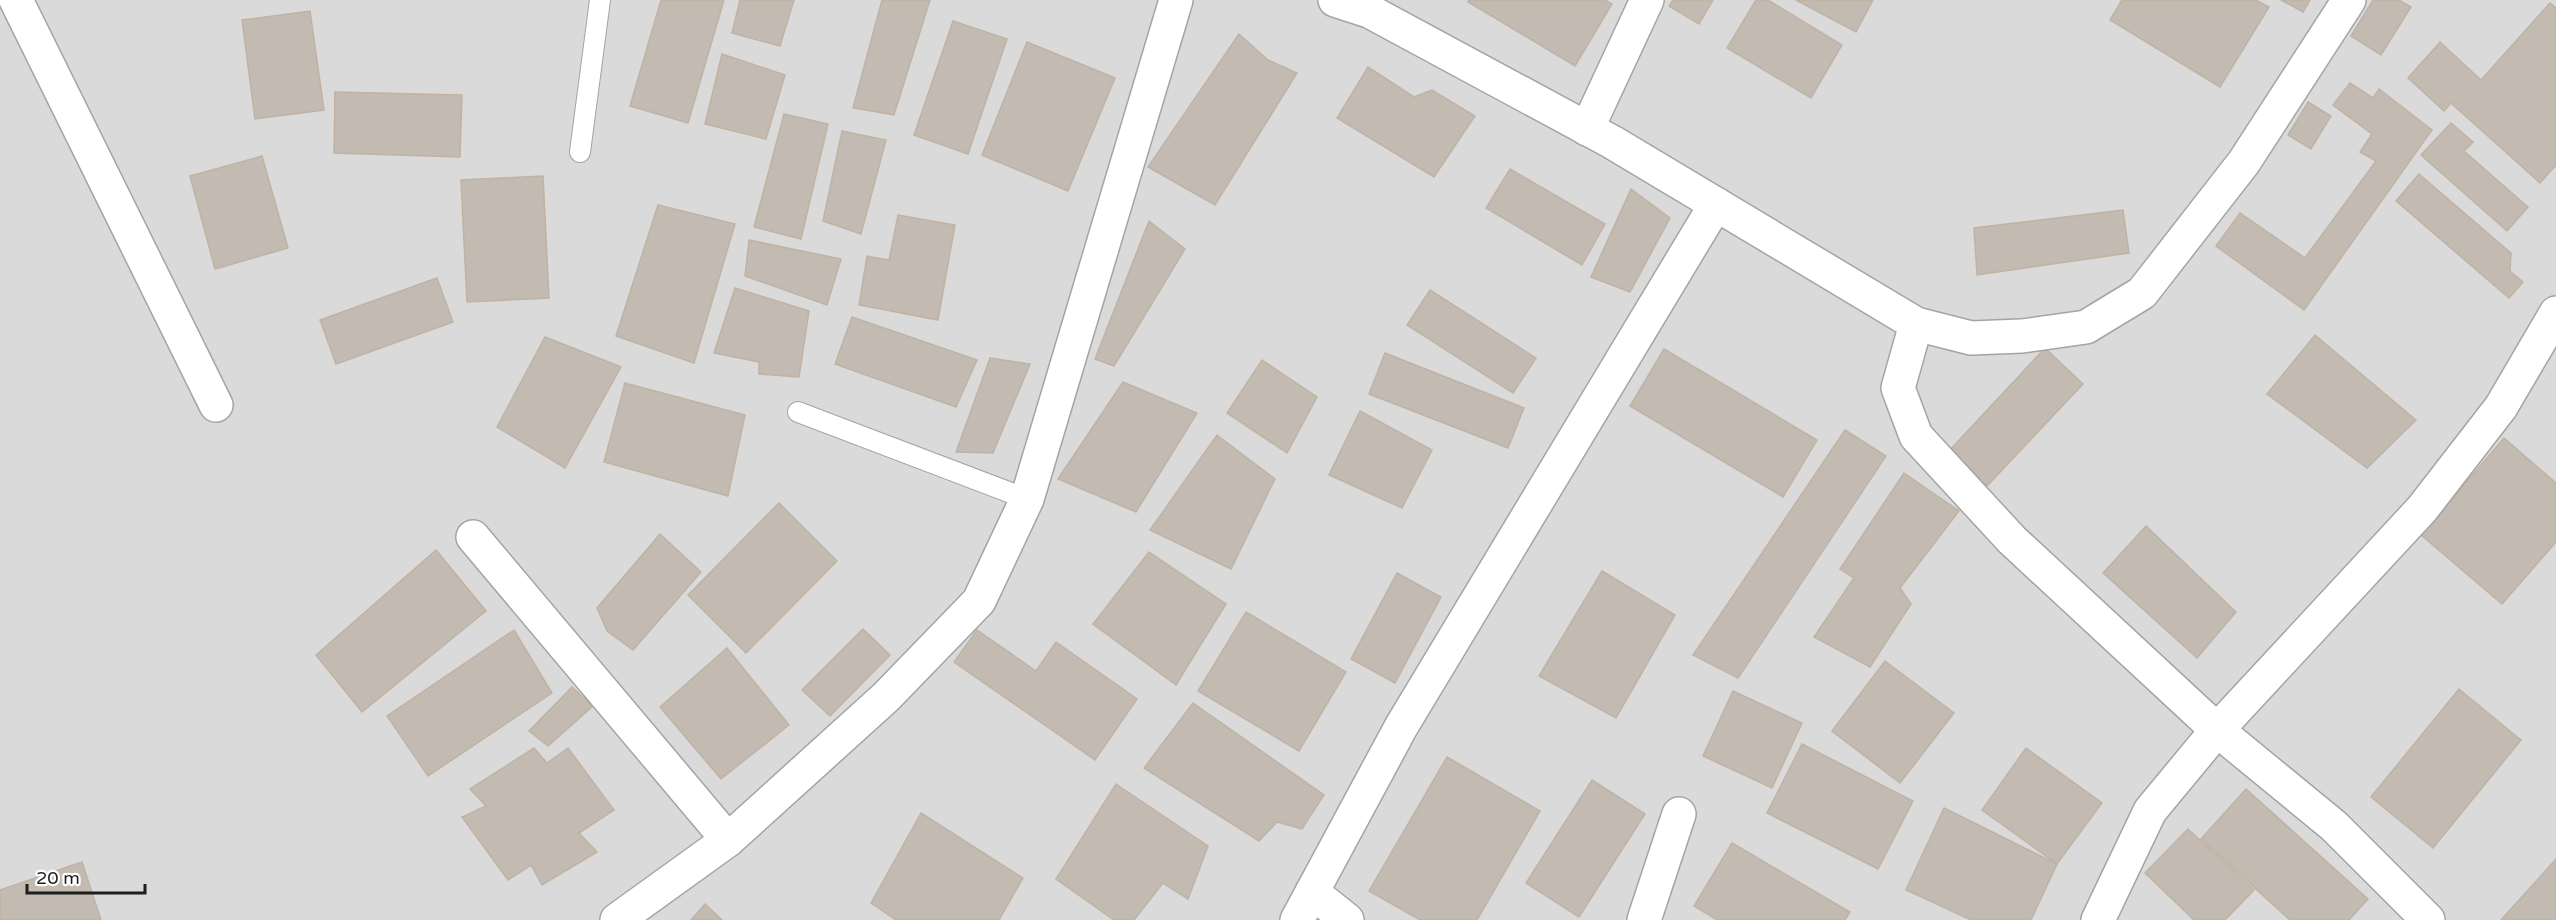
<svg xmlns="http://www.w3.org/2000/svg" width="2556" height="920" viewBox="0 0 2556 920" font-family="'Varela Round',sans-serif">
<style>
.residential{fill:#dbdada}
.building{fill:#c3bab2;stroke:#c0b2a4;stroke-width:1.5}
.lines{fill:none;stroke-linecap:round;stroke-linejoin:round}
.service-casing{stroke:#a4a4a4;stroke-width:22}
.minor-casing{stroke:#a4a4a4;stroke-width:36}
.service{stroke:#fff;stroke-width:20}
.minor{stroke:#fff;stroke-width:33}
</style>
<rect width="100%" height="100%" fill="#eeebe2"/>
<rect class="residential" x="0" y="0" width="2556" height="920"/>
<g class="building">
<polygon points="661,0 724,0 688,123 630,106"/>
<polygon points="740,0 794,0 780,46 732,33"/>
<polygon points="882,0 930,0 894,115 853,108"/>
<polygon points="1469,0 1605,0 1612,4 1575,66 1468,2"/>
<polygon points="1673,0 1713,0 1699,24 1669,6"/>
<polygon points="1756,0 1768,0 1842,45 1811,98 1727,48"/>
<polygon points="1796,0 1873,0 1856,32"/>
<polygon points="2122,0 2256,0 2269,7 2220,87 2110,20"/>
<polygon points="2281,0 2310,0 2303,12"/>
<polygon points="2373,0 2399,0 2411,7 2381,55 2351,36"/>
<polygon points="2550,3 2556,8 2556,165 2540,183 2451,103 2444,111 2408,78 2440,42 2481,80"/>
<polygon points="310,11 324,110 255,119 242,20"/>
<polygon points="953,21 1007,39 968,154 914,135"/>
<polygon points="1239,34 1268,60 1297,73 1215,205 1148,167"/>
<polygon points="1027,42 1115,78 1068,191 982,155"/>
<polygon points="722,54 785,75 766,139 705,124"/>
<polygon points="1368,67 1414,97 1432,90 1475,116 1434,177 1337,118"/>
<polygon points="2350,83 2373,98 2379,89 2432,130 2304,310 2216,246 2240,213 2305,258 2376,161 2360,152 2372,134 2333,105"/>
<polygon points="335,92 462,95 460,157 334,153"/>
<polygon points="2308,102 2331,116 2311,149 2288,135"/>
<polygon points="784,114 828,124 801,239 754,227"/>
<polygon points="2451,123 2473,142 2464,151 2528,207 2507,231 2421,155"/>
<polygon points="842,131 886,140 861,234 823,221"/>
<polygon points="262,156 288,248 215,269 190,176"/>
<polygon points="1510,169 1605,224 1582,265 1486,208"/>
<polygon points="2419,174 2511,253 2510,271 2523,282 2509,298 2396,201"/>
<polygon points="543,176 549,298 467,302 461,180"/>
<polygon points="1631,189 1670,218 1630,292 1591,277"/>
<polygon points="658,205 735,224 694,363 616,336"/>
<polygon points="2123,210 2129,253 1977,275 1974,228"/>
<polygon points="898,215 955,225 938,320 859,305 867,256 889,260"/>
<polygon points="1149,221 1185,249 1114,366 1095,359"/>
<polygon points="749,240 841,259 827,305 745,276"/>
<polygon points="437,278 453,322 336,364 320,320"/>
<polygon points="735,288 809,311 799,377 759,374 759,362 714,353"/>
<polygon points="1430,290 1536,358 1513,393 1407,325"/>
<polygon points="852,317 977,360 956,407 835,364"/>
<polygon points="2315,335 2416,420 2367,468 2267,394"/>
<polygon points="545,337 621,367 565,468 497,427"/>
<polygon points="2045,348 2083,384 1987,486 1949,451"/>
<polygon points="1664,349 1817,440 1783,497 1630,406"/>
<polygon points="1385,353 1524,408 1508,448 1369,394"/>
<polygon points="990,358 1030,364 993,453 956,452"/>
<polygon points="1262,360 1317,397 1287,453 1227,413"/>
<polygon points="1123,382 1197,413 1136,512 1058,479"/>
<polygon points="625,383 745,415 728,496 604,462"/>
<polygon points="1360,411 1432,450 1402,508 1329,475"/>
<polygon points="1845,430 1886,456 1738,678 1693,655"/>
<polygon points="1217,435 1275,479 1231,569 1150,530"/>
<polygon points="2504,438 2556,483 2556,542 2502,604 2421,535"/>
<polygon points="1904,473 1959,511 1900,588 1911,604 1870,667 1814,637 1854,578 1840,569"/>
<polygon points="779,503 837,561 746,653 688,595"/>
<polygon points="2146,526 2236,612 2197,658 2103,573"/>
<polygon points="660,534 701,572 633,650 607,631 597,608"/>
<polygon points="436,550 486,611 362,712 316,655"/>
<polygon points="1149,552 1226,604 1176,685 1093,624"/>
<polygon points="1602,571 1675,615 1616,718 1539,676"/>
<polygon points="1397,573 1441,597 1395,683 1351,659"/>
<polygon points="1246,612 1346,672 1299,751 1198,691"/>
<polygon points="863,629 890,655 830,716 802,690"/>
<polygon points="514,630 552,693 428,776 387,716"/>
<polygon points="977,630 1036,671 1056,642 1137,699 1095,760 954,662"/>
<polygon points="727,648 789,725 721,779 660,707"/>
<polygon points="1885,661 1954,713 1900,783 1832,731"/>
<polygon points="572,687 593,706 548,746 529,731"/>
<polygon points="2459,689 2521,740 2433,848 2371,797"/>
<polygon points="1733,691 1802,723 1772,788 1703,756"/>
<polygon points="1193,703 1324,795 1302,829 1277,822 1259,841 1144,768"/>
<polygon points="1802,744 1913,801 1878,869 1767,813"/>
<polygon points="534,748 547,763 568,748 614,810 579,833 597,852 542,885 531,865 508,880 462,817 486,806 470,789"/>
<polygon points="2026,748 2102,803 2057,864 1982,810"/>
<polygon points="1447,757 1540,811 1477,920 1420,920 1369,891"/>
<polygon points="1592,780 1645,814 1579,917 1526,883"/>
<polygon points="1116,784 1208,846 1188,899 1163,883 1134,920 1114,920 1056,879"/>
<polygon points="2246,789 2368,899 2349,920 2290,920 2201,839"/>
<polygon points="1944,808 2057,864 2031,920 1971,920 1906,890"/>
<polygon points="921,813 1023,878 999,920 896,920 871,903"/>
<polygon points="2188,829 2254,890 2225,920 2194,920 2145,873"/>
<polygon points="1732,843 1850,912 1845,920 1717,920 1694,906"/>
<polygon points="2556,859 2556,920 2501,920"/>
<polygon points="82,862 101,920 0,920 0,890"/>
<polygon points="705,904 722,920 691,920"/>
</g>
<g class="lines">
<g class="service-casing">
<g id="service">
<polyline points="580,152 600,0"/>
<polyline points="798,412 1027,499"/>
</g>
</g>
<g class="minor-casing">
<g id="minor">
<polyline points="16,0 216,405"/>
<polyline points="1335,0 1369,11 1612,142 1916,324 1971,338 2022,336 2086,327 2142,293 2244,162 2349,0"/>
<polyline points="1587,129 1647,0"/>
<polyline points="1916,324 1898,388 1916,436 2012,540 2217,730 2334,826 2428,920"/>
<polyline points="473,537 728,840"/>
<polyline points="1312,892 1347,920"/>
<polyline points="617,920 728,840 886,697 979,601 1027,499 1176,0"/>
<polyline points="1297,920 1401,727 1716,204"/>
<polyline points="1644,920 1679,814"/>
<polyline points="2098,920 2150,811 2217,730 2422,509 2501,407 2556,313"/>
</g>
</g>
<use href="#service" class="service"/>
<use href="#minor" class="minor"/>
</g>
<path d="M27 884v9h118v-9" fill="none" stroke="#1d1d1d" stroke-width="3"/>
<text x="36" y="884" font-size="18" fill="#1d1d1d" stroke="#ffffff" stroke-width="4.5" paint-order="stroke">20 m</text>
</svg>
